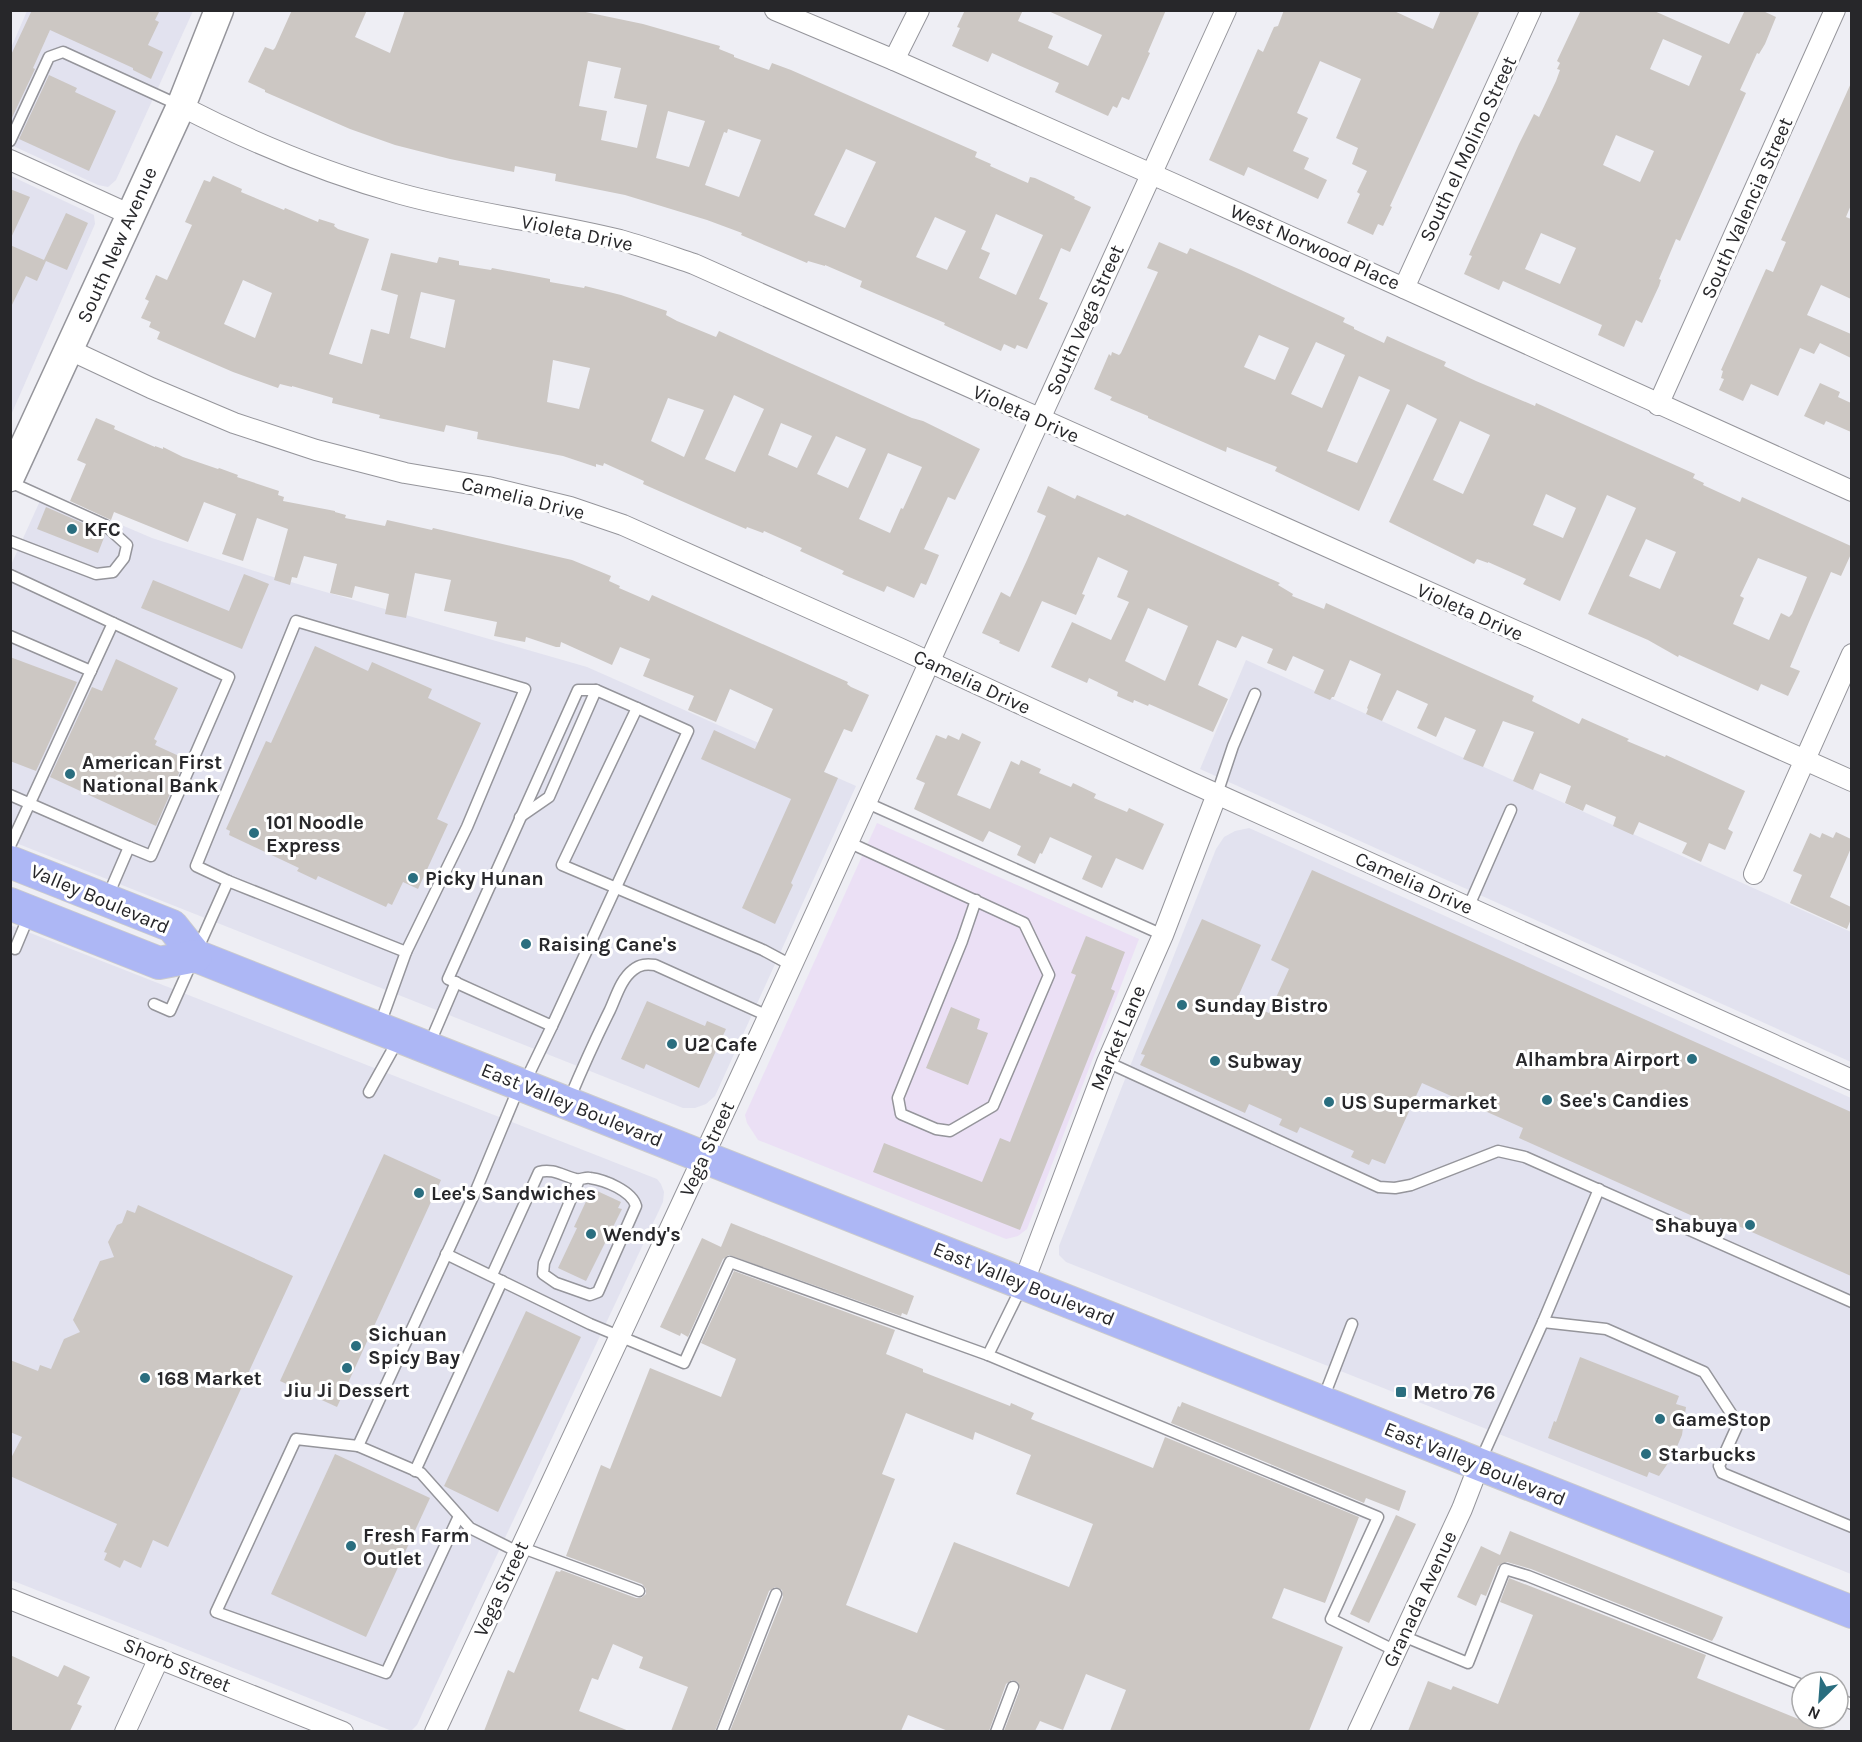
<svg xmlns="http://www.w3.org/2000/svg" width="1862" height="1742" viewBox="0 0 1862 1742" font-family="Karla,sans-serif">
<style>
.built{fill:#e2e2ef}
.industrial{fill:#ebe0f5}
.building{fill:#ccc7c3;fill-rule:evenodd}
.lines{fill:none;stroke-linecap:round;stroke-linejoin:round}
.lane-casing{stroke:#95959b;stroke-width:13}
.street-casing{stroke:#95959b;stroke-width:22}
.secondary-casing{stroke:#95959b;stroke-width:31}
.primary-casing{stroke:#cbcbcc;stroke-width:34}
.lane{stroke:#fff;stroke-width:10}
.street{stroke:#fff;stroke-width:20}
.secondary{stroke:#fff;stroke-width:28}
.primary{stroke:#adb7f5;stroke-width:32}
.poi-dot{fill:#2a6e7f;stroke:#fff;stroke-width:2}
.labels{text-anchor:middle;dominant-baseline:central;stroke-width:6;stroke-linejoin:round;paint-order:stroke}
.street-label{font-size:20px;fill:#27272a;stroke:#fff}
.poi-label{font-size:20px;font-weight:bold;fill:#27272a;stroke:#fff;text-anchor:start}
</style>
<rect width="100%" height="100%" fill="#eeeef4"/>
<g class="built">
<polygon points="27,11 193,11 116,180 108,187 98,185 11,145 11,48"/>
<polygon points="11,176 94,215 95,224 11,415"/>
<polygon points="44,492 152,538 270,576 587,667 856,786 715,1096 706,1104 695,1108 683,1108 11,841 11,565"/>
<polygon points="1246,660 1851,932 1851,1062 1200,769"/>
<polygon points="1249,828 1851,1098 1851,1574 1066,1262 1059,1255 1059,1246 1216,849 1224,837 1235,831"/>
<polygon points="10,925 657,1179 661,1184 664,1192 663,1202 417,1725 411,1731 392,1731 11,1580"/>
</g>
<polygon class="industrial" points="877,823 1139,939 1027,1229 1018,1236 1006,1239 758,1140 747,1123 745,1115"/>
<g class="building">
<polygon points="32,10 160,10 155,20 159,22 148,45 163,52 151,79 133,70 133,68 50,30 33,68 35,69 10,122 10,57"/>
<path d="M292 10H367L355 37 390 53 405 10H576L643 24 720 46 719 49 734 55V57L769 70 772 63 791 70 977 152 975 157 991 164 990 166 1028 183 1030 177 1035 178 1069 194 1075 197 1074 199 1091 207 1070 252 1061 248 1039 299 1048 303 1027 349 1017 345 1015 349 1004 344 1001 351 944 325 945 323 860 287 862 281 825 265V266L808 261 807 263 741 235 742 233 707 220 625 195 555 181 556 174 515 166 514 172 450 159 395 145 350 129 265 92V90L248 82 265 47 273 50 275 48ZM588 61 621 68 614 98 647 105 637 148 601 140 607 111 579 106ZM668 111 705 121 689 167 656 158ZM728 129 761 140 739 197 705 185 724 132 727 133ZM846 149 876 162 845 228 814 215ZM996 214 1043 235 1016 295 979 278 990 253 981 249ZM935 217 966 231 947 270 916 257Z"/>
<polygon points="965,10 1023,10 1018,21 1053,36 1048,48 1088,66 1102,35 1046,10 1166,10 1148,52 1150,53 1129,100 1122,97 1117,108 1113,106 1108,116 1055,92 1059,83 1025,68 992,53 988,62 952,46 960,28 957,27"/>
<polygon points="1284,10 1392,10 1433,29 1441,10 1480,10 1390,206 1392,207 1383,226 1378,224 1373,235 1347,223 1360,194 1357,192 1367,171 1352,164 1358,148 1336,138 1361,79 1320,61 1297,113 1308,118 1293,151 1309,158 1304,169 1327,180 1318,199 1248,167 1244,176 1209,160 1258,49 1263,52 1274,27 1278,26"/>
<path d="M1581 10H1652L1729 44 1745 10H1761L1776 17 1765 44 1759 54 1757 53 1740 90 1746 93 1680 241 1676 239 1659 279 1661 280 1659 286 1652 301 1642 323 1636 320 1624 347 1598 335 1602 325 1503 281 1499 290 1464 274 1472 256 1469 255 1519 144 1534 114 1539 117 1556 81 1560 70 1557 69 1560 63 1557 61ZM1663 39 1702 56 1689 86 1650 69ZM1616 135 1654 151 1640 182 1603 165ZM1541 233 1576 248 1560 284 1525 269Z"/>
<polygon points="49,75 77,88 75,92 116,111 89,171 19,139"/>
<polygon points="1851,83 1851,205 1846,217 1851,219 1851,299 1821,285 1807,315 1851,334 1851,358 1820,343 1814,354 1800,348 1778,396 1751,384 1743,401 1719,390 1724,379 1721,378 1723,371 1721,370 1766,269 1773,272 1786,242 1781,240"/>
<path d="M213 176 242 189 241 192 284 210 285 208 318 222 319 219 335 224 334 226 338 229 369 239 329 354 362 364 371 329 389 334 398 295 381 290 391 253 437 263 439 257 459 261V265L491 270 492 268 550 279V282L584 288 585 286 621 295 667 311 666 315 677 321 716 337 719 331 912 418 923 421 980 449 955 500 948 497 924 549 939 555 926 585 921 583 914 598 887 586 884 592 842 574 844 571 800 551 802 548 764 531 763 533 747 527 746 529 711 514 643 484 644 481 604 463 603 466 596 464V467L563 456 477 439 478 432 446 425 444 432 379 418 380 415 332 403 333 398 292 386V387L280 384 278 388 233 372 157 339 160 332 149 327 151 322 141 318 149 301 145 299 156 275 167 280 192 225 185 222 204 180 210 182ZM243 280 272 293 255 338 224 324ZM421 292 455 300 445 348 410 338ZM553 360 590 368 579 409 547 402ZM734 395 764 409 735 472 705 459ZM668 398 704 410 684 457 651 441ZM781 423 812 436 797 468 768 455ZM836 436 866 449 848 488 817 474ZM888 453 922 467 903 509 901 508 890 533 859 519Z"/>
<polygon points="10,189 30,197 10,240"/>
<polygon points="66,213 88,223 67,270 46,261 37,281 26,276 10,309 10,245 44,260"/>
<path d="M1159 242 1187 254 1190 248 1241 270 1345 318 1343 322 1354 327V329L1384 343 1387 336 1416 349 1446 362 1444 366 1476 381 1535 406 1536 403 1695 474 1693 478 1704 483 1703 485 1740 502 1742 497 1851 546V554L1841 576 1831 572 1809 622 1790 667 1800 671 1788 696 1761 684 1758 691 1679 655 1678 657 1648 640 1588 614 1636 508 1607 495 1560 601 1523 584 1526 579 1488 562V563L1477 559 1474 564 1389 522 1437 419 1407 404 1359 511 1275 471 1277 467 1227 447 1226 452 1148 418V416L1110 400 1112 397 1094 389 1109 354 1111 356 1112 352 1119 355 1121 353 1158 272 1147 268ZM1259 335 1289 348 1275 380 1244 367ZM1316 342 1345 355 1322 408 1291 394ZM1359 376 1390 390 1357 463 1327 451ZM1460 421 1490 435 1463 494 1433 480ZM1546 494 1576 508 1563 538 1533 525ZM1646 539 1676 552 1660 589 1629 576ZM1758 558 1807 577 1792 614 1789 617 1781 613 1769 640 1733 624 1744 598 1740 596Z"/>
<polygon points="1820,383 1840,392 1838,397 1851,403 1851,432 1826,421 1824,425 1804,416"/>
<polygon points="96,418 115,426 114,429 155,447 155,446 163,449 163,447 183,457 218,469 219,468 238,475 237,477 279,491 278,495 284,497 283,501 335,511 335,512 346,515 345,518 385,526 387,520 432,530 433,528 572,560 611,576 609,581 620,586 619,588 649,601 652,595 848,682 847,684 851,687 869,695 852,732 844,729 824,772 838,778 791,883 793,885 775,924 742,908 791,799 701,759 714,730 755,749 773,709 730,689 716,722 688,710 694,696 643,676 650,659 620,647 612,665 561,642 560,647 556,647 526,637 525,642 494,636 497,622 444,611 451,580 415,573 406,618 385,614 389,594 355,586 352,598 330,593 337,564 304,556 297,578 292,577 290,585 274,580 288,529 257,518 243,561 222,554 236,514 204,502 188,542 114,512 111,520 70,501 86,464 77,460"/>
<path d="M1048 486 1075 499 1077 495 1125 516 1127 514 1280 583 1278 585 1293 594 1292 596 1324 609 1326 603 1534 696 1532 701 1579 724 1582 718 1629 739 1627 741 1665 757 1666 755 1745 791 1728 829 1733 832 1725 850 1709 843 1701 862 1682 853 1687 843 1639 822 1633 835 1613 826 1616 817 1586 804 1583 811 1565 803 1571 786 1540 773 1533 790 1513 781 1534 732 1503 721 1483 767 1463 759 1476 730 1445 717 1436 737 1417 728 1428 704 1397 690 1382 721 1366 714 1368 709 1367 708 1381 674 1350 660 1334 697H1332L1330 700 1314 693 1324 670 1293 656 1286 671 1267 663 1273 649 1242 636 1236 648 1217 640 1198 685 1228 699 1213 732 1149 704 1148 706 1134 700 1133 703 1117 696 1118 692 1089 678 1087 683 1051 667 1072 622 1111 640 1129 602 1117 597 1128 571 1098 557 1082 594 1085 595 1076 615 1042 601 1019 652 999 643 1000 641 982 633 1001 592 1010 597 1027 560 1046 516 1037 512ZM1148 608 1188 626 1165 681 1125 661Z"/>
<polygon points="46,507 101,531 105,535 98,553 37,529"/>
<polygon points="244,574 269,584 242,649 141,608 153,580 229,611"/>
<polygon points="315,646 368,671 372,662 432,689 428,698 481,723 437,819 448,824 418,889 403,882 392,905 388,903 386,907 318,876 316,880 297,871 299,868 229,835 230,831 226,829 266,741 271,743"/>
<polygon points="10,657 77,682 36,771 10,761"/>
<polygon points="116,659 178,688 154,739 157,741 155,745 179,756 177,758 184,762 156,826 50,777 92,687 102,691"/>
<polygon points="962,733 981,742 957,795 990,809 1011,761 1019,765 1021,760 1041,769 1039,773 1071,787 1073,783 1096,794 1094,798 1127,812 1129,808 1164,824 1143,870 1116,858 1102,888 1082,879 1092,856 1050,837 1042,854 1040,853 1035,864 1017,855 1021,846 989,831 983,842 914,809 925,783 916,779 936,735 946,739 948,735 959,740"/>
<polygon points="1836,832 1851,839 1851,848 1830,897 1851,907 1851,919 1847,929 1790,903 1802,875 1793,871 1810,833 1820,838 1822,833 1833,838"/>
<polygon points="1312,870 1851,1112 1851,1276 1720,1218 1717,1227 1519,1138 1523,1128 1422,1083 1385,1164 1372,1159 1369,1165 1351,1157 1354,1151 1300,1127 1297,1133 1279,1125 1282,1119 1249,1104 1245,1113 1140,1065 1145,1055 1141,1054 1202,919 1261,945 1237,999 1269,1013 1289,969 1271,960"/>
<polygon points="1086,936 1125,952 1111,989 1115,991 1020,1230 873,1172 884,1143 982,1182 1000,1138 1010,1142 1076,975 1071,973"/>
<polygon points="647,1001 705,1026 707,1021 726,1029 699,1088 646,1064 644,1069 621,1059"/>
<polygon points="951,1007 980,1019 977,1029 988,1033 968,1085 926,1068"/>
<polygon points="384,1154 441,1180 337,1407 280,1381"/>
<polygon points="595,1190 621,1202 618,1208 622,1209 586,1281 558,1268 577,1228 574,1227 589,1195 592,1196"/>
<polygon points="138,1205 293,1276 168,1547 153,1540 141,1568 124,1560 120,1568 104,1560 107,1553 104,1552 117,1524 10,1476 10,1460 22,1437 10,1432 10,1360 38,1371 40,1365 51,1369 64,1339 80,1332 73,1320 100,1261 114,1257 108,1242 117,1225 122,1223 127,1210 135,1213"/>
<polygon points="731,1223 914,1296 907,1315 902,1313 901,1316 729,1255 723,1259 688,1337 681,1333 680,1336 660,1327 702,1238 721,1247"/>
<path d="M734 1271 895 1330 886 1354 923 1369V1372L1010 1406 1011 1403 1034 1413 1031 1419 1126 1457 1153 1468 1165 1437 1359 1517 1325 1603 1284 1588 1272 1618 1343 1647 1309 1731H1110L1126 1690 1086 1674 1063 1730 1040 1721 1035 1731H1004L1020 1689 1018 1682 1012 1680 1006 1684 989 1731H948L908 1715 901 1731H730L783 1597 782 1590 775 1587 769 1591 715 1731H671L688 1687 639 1668 643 1657 613 1644 598 1680 592 1678 579 1711 629 1731H484L508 1670 514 1673 556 1571 560 1572 561 1570 636 1598H641L646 1594V1589L642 1584 566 1556 601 1465 610 1469 650 1368 721 1397 736 1359 701 1343ZM906 1413 973 1440 975 1432 1031 1455 1016 1494 1093 1524 1069 1587 954 1542 917 1633 846 1605 895 1479 882 1474Z"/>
<polygon points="526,1311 581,1337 498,1512 444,1486"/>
<polygon points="1580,1357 1679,1396 1676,1404 1686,1407 1682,1435 1673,1456 1659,1476 1649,1472 1647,1477 1548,1438 1554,1421 1556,1422"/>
<polygon points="1182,1402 1406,1491 1399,1511 1366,1498 1364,1503 1171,1423 1178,1406 1180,1407"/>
<polygon points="335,1454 430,1498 366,1637 271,1594"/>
<polygon points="1396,1515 1416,1524 1369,1623 1350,1614"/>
<polygon points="1510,1531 1723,1617 1715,1636 1712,1641 1531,1569 1507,1562 1498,1566 1486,1596 1481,1594 1476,1606 1457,1597 1481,1546 1500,1555"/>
<polygon points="1509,1578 1706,1655 1697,1678 1828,1731 1408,1731 1428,1681 1451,1690 1453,1686 1498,1704 1533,1615 1500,1602"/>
<polygon points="10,1655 58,1677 64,1665 90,1677 77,1704 82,1706 70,1731 10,1731"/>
</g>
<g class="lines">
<g class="lane-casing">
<g id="lane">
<polyline points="10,141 49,57 63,52 181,106"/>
<polyline points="10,482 105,525 127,545 124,558 113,572 96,574 10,541"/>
<polyline points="10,575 113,623 10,846"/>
<polyline points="10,636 91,671"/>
<polyline points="596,690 578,690 448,979 552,1026 688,731 637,708"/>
<polyline points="1217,794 1233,746 1255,694"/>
<polyline points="10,795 129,847"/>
<polyline points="865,802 1163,935"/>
<polyline points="520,817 549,797 596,690 637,708 562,865 763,950 791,965"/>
<polyline points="848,842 1024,923 1049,975 993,1106 950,1131 936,1129 901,1114 898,1098 962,941 976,900"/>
<polyline points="228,881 196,866 296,621 525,689 467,827 406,952"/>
<polyline points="107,898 129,847 151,856 229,677 113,623"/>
<polyline points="1468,908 1511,810"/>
<polyline points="15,949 30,913"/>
<polyline points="154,1004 170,1011 228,881 406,952 379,1027"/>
<polyline points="429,1045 456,982"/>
<polyline points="1107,1062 1379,1187 1395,1188 1411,1185 1498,1151 1525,1157 1852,1302"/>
<polyline points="525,1082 552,1026"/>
<polyline points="369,1092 398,1040"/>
<path d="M569 1100C582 1069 595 1040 610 1010 616 997 621 979 633 970 640 964 647 964 655 965L768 1016"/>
<polyline points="446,1254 590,1324 684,1363 730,1262 988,1355"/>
<path d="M492 1275 539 1172C553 1168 563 1176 576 1179 581 1180 585 1177 590 1178 605 1180 632 1191 636 1206L598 1292 590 1295 556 1283 543 1274 544 1263 579 1180"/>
<polyline points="1022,1286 988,1355 1378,1517 1331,1619 1396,1651"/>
<polyline points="1543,1322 1606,1329 1704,1372 1738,1424 1719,1466 1722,1473 1852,1527"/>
<polyline points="1323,1399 1352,1324"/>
<polyline points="358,1446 296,1439 216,1612 386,1673 459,1516"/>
<polyline points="1480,1462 1543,1322 1599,1189"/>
<polyline points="415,1471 502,1281"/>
<polyline points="520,1547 639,1591"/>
<polyline points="518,1552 470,1528 421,1473 358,1446 477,1188 519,1087"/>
<polyline points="1403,1636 1468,1663 1505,1569 1528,1576 1802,1685"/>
<polyline points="1838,1699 1852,1704"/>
<polyline points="722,1732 776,1594"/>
<polyline points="996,1732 1013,1687"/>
</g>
</g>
<g class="street-casing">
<g id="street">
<polyline points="775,10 894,60 1174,184 1852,491"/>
<polyline points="894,60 919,10"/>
<path d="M181 106C251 142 325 173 401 194 473 214 548 222 620 240 645 247 670 256 694 264L1852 781"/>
<polyline points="10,160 131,215"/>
<polyline points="1404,288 1531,10"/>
<polyline points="70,350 151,388 234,423 316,450 405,473 488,487 570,507 623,525 899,648 1190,782 1852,1080"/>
<polyline points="1658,405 1835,10"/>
<polyline points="1754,874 1852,654"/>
<polyline points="1023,1284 1107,1062 1163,935 1217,794"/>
<polyline points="10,1599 343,1732"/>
<polyline points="125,1732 159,1658"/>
<path d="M435 1732C604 1369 775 1008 938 643L1226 10"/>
<polyline points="1358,1732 1462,1509 1479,1465"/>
</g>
</g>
<g class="secondary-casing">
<polyline id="secondary" points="10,477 181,106 219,10"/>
</g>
<g class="primary-casing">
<g id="primary">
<polyline points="10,862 172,926 196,956 1852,1612"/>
<polyline points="10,904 159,963 196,956"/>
</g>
</g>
<use href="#lane" class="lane"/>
<use href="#street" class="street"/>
<use href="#secondary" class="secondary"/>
<use href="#primary" class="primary"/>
</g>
<g class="poi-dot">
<circle cx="72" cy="529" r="6"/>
<circle cx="70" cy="774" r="6"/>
<circle cx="254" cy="833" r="6"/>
<circle cx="413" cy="878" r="6"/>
<circle cx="526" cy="944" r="6"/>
<circle cx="1182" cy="1005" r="6"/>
<circle cx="672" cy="1044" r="6"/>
<circle cx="1692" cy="1059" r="6"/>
<circle cx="1215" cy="1061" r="6"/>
<circle cx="1547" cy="1100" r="6"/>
<circle cx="1329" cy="1102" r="6"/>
<circle cx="419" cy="1193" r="6"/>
<circle cx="1750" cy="1225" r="6"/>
<circle cx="591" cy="1234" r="6"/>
<circle cx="356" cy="1346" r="6"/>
<circle cx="347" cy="1368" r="6"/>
<circle cx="145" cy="1378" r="6"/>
<rect x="1395" y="1386" width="12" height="12" rx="3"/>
<circle cx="1660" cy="1419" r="6"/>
<circle cx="1646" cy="1454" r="6"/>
<circle cx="351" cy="1546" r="6"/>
</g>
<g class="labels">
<g class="street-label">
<text transform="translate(1468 149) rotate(-65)">South el Molino Street</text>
<text transform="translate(1747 208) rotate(-66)">South Valencia Street</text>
<text transform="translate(577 233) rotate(12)">Violeta Drive</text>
<text transform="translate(117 245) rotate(-66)">South New Avenue</text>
<text transform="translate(1315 247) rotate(24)">West Norwood Place</text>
<text transform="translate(1085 320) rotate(-66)">South Vega Street</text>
<text transform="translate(1026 414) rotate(24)">Violeta Drive</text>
<text transform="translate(523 498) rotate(14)">Camelia Drive</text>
<text transform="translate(1470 612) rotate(24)">Violeta Drive</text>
<text transform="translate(972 682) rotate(25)">Camelia Drive</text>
<text transform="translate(1414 883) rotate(24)">Camelia Drive</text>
<text transform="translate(100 899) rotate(23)">Valley Boulevard</text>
<text transform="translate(1118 1038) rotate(-67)">Market Lane</text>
<text transform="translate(572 1105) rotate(22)">East Valley Boulevard</text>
<text transform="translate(707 1149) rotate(-65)">Vega Street</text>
<text transform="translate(1024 1284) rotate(22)">East Valley Boulevard</text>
<text transform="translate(1475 1464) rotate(22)">East Valley Boulevard</text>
<text transform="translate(501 1589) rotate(-65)">Vega Street</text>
<text transform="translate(1420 1599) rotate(-65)">Granada Avenue</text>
<text transform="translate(177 1665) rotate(22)">Shorb Street</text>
</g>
<g class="poi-label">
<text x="84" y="529">KFC</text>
<text x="82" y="762">American First<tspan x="82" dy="23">National Bank</tspan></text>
<text x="266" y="822">101 Noodle<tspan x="266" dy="23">Express</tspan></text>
<text x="425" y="878">Picky Hunan</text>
<text x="538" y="944">Raising Cane's</text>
<text x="1194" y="1005">Sunday Bistro</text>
<text x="684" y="1044">U2 Cafe</text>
<text x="1680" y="1059" text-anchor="end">Alhambra Airport</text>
<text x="1227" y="1061">Subway</text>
<text x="1559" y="1100">See's Candies</text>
<text x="1341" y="1102">US Supermarket</text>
<text x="431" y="1193">Lee's Sandwiches</text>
<text x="1738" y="1225" text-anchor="end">Shabuya</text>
<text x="603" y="1234">Wendy's</text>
<text x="368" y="1334">Sichuan<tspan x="368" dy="23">Spicy Bay</tspan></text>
<text x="157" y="1378">168 Market</text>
<text x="347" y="1390" text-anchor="middle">Jiu Ji Dessert</text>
<text x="1413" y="1392">Metro 76</text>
<text x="1672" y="1419">GameStop</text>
<text x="1658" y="1454">Starbucks</text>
<text x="363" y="1535">Fresh Farm<tspan x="363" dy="23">Outlet</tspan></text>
</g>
</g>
<rect width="1862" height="1742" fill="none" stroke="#27272a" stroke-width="24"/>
<g transform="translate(1820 1700) rotate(205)"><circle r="28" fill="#ffffff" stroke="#a9a9aa" stroke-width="1.5"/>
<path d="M0-4.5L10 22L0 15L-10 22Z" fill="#2a6e7f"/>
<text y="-9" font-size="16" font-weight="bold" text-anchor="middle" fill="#27272a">N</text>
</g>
</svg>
